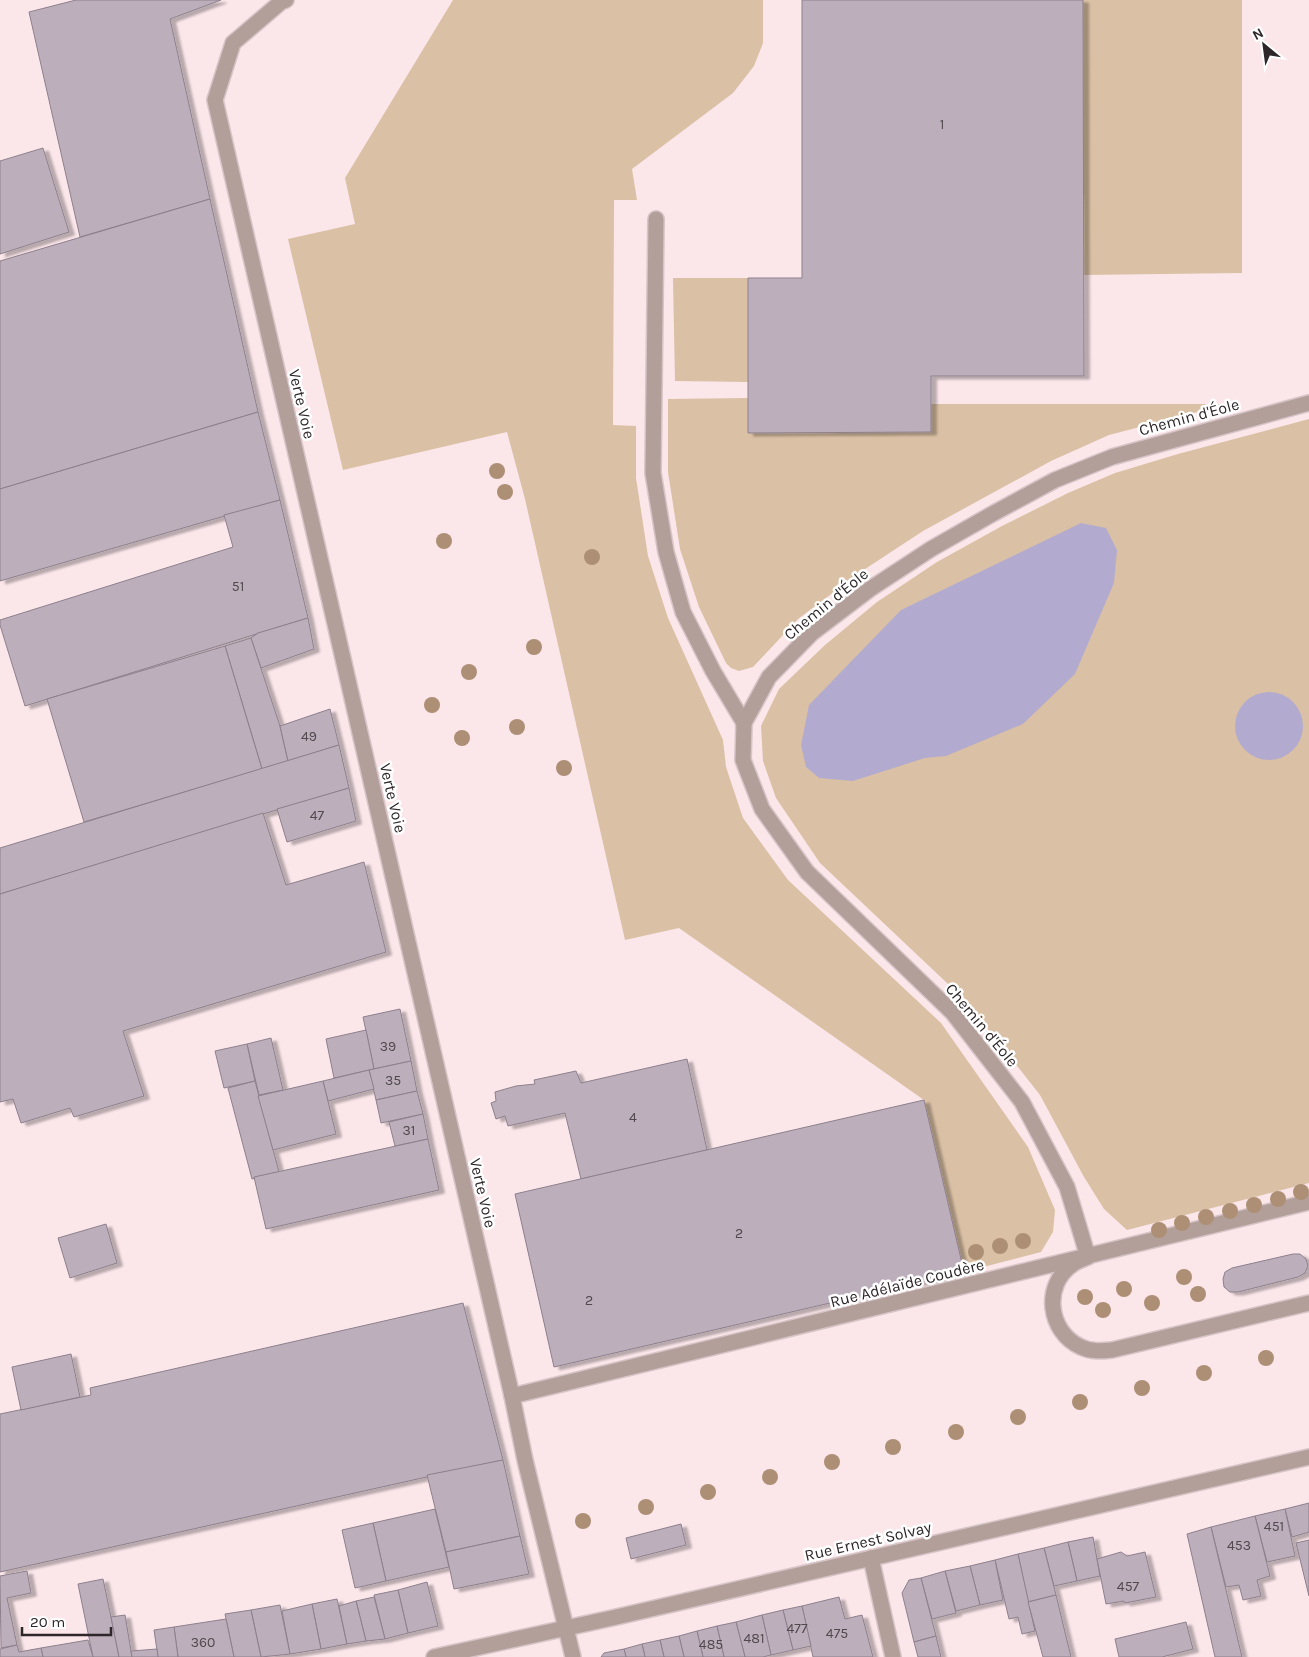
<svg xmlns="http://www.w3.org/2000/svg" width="1309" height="1657" viewBox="0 0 1309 1657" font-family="Karla,sans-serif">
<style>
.green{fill:#dac0a4}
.water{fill:#b3abcf}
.building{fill:#bcaebb;stroke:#8d808c;filter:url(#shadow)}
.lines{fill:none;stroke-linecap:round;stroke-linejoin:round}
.minor-casing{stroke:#d6c4c7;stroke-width:18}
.minor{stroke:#b29f9a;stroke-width:15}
.tree{fill:#ad8f75}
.labels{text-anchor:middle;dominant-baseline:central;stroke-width:5;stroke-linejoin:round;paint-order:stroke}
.number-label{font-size:14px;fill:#52494e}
.street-label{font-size:16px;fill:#2e2729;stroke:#fff}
</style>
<defs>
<filter id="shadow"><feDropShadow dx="5.5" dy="3" stdDeviation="1" flood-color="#0004"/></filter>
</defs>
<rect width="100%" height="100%" fill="#fbe6ea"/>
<g class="green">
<polygon points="453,0 763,0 763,43 754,66 733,93 632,169 637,200 614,200 613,425 636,426 636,478 648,556 668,618 723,740 726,767 743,818 788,880 941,1023 1028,1147 1055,1210 1053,1232 1041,1252 964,1272 924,1100 679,928 625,940 525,499 507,432 343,470 288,239 355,224 345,178"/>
<polygon points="1083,0 1242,0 1242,273 1083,275"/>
<polygon points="673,278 748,278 748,382 675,381"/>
<polygon points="748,398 748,433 931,432 931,404 1228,404 1109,435 1051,461 923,531 859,573 798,619 753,667 739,671 731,668 726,663 699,607 680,549 668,472 668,399"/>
<polygon points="1309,419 1309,1183 1127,1230 1104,1209 1084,1177 1040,1095 965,1000 820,863 776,798 763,761 761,726 779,689 825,645 877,602 937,562 1002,526 1068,493 1115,473 1178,454"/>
</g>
<g class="water">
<polygon points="1081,523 1106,528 1117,550 1114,583 1075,674 1023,724 946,756 925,758 853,781 819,778 806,767 801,745 809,705 901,610"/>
<circle cx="1269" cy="726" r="34"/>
</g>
<g class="building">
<polygon points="76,0 221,0 170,19 210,199 80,237 29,12"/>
<polygon points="802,0 1083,0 1084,376 931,376 931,432 748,433 748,278 802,278"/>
<polygon points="43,148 69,232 0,254 0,161"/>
<polygon points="210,199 258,412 0,489 0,261"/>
<polygon points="258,412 280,500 0,581 0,489"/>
<polygon points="280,500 308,618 25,706 0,625 0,620 233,547 224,515"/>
<polygon points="308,618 314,649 261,668 251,638 258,633"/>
<polygon points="251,638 280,726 288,761 262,769 225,646"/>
<polygon points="225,646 262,769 84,822 47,699"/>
<polygon points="330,709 339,745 288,761 280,726"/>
<polygon points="339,745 349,788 0,894 0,848"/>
<polygon points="349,788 356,821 287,842 277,809"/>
<polygon points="263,813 286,885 364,862 386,952 123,1031 144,1096 74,1117 70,1108 21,1123 13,1099 0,1102 0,894"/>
<polygon points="400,1009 411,1061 374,1069 363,1017"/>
<polygon points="366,1030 374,1069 334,1078 326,1039"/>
<polygon points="271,1038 283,1090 259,1095 247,1044"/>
<polygon points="247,1044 255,1081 224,1088 215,1051"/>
<polygon points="687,1059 707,1150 581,1179 565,1113 508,1126 505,1116 496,1119 491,1103 496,1101 495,1092 516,1086 535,1084 534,1080 576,1071 581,1083"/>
<polygon points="411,1061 417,1091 376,1100 369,1070"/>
<polygon points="369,1070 374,1089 328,1101 323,1081"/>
<polygon points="255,1081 279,1172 252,1179 228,1088"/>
<polygon points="323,1081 336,1134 273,1150 258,1096"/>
<polygon points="417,1091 423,1114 381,1123 376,1100"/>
<polygon points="924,1100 964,1272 554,1367 515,1194"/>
<polygon points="423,1114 428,1139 395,1146 389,1122"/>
<polygon points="428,1139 439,1190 266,1229 254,1177"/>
<polygon points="106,1224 117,1263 70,1278 58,1238"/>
<polygon points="1293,1254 1300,1254 1306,1259 1308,1266 1305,1273 1298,1277 1238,1292 1230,1292 1224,1287 1223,1279 1225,1272 1232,1268"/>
<polygon points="463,1303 503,1460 0,1572 0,1414 91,1395 90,1388"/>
<polygon points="71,1354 80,1397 21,1410 12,1367"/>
<polygon points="503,1460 520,1536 446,1552 427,1475"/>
<polygon points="1309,1503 1309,1532 1292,1537 1285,1509"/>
<polygon points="435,1509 449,1567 386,1581 373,1523"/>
<polygon points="1285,1509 1295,1556 1267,1562 1255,1516"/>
<polygon points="1255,1516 1270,1576 1257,1580 1261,1596 1243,1600 1239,1585 1226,1587 1211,1527"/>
<polygon points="373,1523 386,1581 355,1588 342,1530"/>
<polygon points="681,1524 686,1545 631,1559 626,1538"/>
<polygon points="1211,1527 1242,1657 1215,1657 1187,1534"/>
<polygon points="520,1536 529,1574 454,1589 446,1552"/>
<polygon points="1093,1537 1100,1576 1077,1581 1068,1542"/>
<polygon points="1309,1540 1309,1596 1296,1543"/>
<polygon points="1068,1542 1077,1581 1054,1586 1044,1548"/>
<polygon points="1044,1548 1056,1595 1028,1602 1018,1554"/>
<polygon points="1121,1552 1127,1556 1145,1552 1156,1597 1125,1603 1124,1601 1106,1604 1097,1559"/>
<polygon points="1018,1554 1035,1631 1022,1634 1018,1617 1009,1619 995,1560"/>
<polygon points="995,1560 1003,1600 980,1605 970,1566"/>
<polygon points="970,1566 980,1605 956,1611 945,1571"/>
<polygon points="27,1571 31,1593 7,1598 17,1645 1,1648 0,1576"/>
<polygon points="945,1571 956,1613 932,1619 921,1578"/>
<polygon points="921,1578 936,1636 914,1642 902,1593 909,1580"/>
<polygon points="103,1579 111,1617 119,1657 93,1657 78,1584"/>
<polygon points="427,1582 438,1626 408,1633 398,1590"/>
<polygon points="398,1590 408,1633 385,1639 374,1595"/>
<polygon points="1056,1595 1071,1657 1043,1657 1028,1602"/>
<polygon points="374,1597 385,1639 366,1641 356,1601"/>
<polygon points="839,1597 845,1619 862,1615 873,1657 813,1657 802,1606"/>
<polygon points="337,1599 347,1644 321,1649 312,1604"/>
<polygon points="356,1601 366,1641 347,1644 339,1606"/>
<polygon points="312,1604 321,1649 290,1654 282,1611"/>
<polygon points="280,1605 290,1654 261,1657 251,1610"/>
<polygon points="802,1606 811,1646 793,1650 783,1610"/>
<polygon points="251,1610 261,1657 234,1657 225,1614"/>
<polygon points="783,1610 793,1650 771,1655 762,1615"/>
<polygon points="125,1615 132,1657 119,1657 111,1617"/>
<polygon points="762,1615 771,1655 763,1657 745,1657 736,1622"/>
<polygon points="226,1619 234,1657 178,1657 174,1627"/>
<polygon points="736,1622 745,1657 724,1657 717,1626"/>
<polygon points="1186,1622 1193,1649 1162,1657 1119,1657 1115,1639"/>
<polygon points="717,1626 724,1657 703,1657 697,1631"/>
<polygon points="174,1627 178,1657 158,1657 154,1630"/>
<polygon points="697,1631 703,1657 684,1657 679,1636"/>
<polygon points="679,1636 684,1657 664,1657 660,1640"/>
<polygon points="936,1636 941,1657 918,1657 914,1642"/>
<polygon points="88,1640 93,1657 43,1657 41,1648"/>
<polygon points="660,1640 664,1657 645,1657 642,1644"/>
<polygon points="642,1644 645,1657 626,1657 624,1649"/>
<polygon points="17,1645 19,1652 41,1648 43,1657 0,1657 0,1649"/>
<polygon points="157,1649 158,1657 132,1657 131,1651"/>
<polygon points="624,1649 626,1657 601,1657 604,1653"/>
</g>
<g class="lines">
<g class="minor-casing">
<g id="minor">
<polyline points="286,0 281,2 233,43 215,100 512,1396 525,1460 573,1657"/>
<polyline points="656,219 653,473 666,552 683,612 713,671 744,723"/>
<path d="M1309 403 1112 457 1055 480 994 513 931 549 870 589 812 633 769 677 744 723 743 760 762 809 807 872 952 1012 1022 1102 1067 1187 1088 1257C1083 1259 1077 1261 1073 1264 1042 1285 1048 1332 1081 1347 1091 1352 1102 1351 1112 1350L1309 1303"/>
<polyline points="512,1396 1309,1202"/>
<polyline points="871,1558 893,1657"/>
<polyline points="434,1657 612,1618 1309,1457"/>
</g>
</g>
<use href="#minor" class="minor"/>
</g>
<g class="tree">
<circle cx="497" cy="471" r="8"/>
<circle cx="505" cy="492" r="8"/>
<circle cx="444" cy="541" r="8"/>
<circle cx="592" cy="557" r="8"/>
<circle cx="534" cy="647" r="8"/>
<circle cx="469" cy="672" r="8"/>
<circle cx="432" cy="705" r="8"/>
<circle cx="517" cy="727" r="8"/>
<circle cx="462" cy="738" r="8"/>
<circle cx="564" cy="768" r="8"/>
<circle cx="1301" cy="1192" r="8"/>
<circle cx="1278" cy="1199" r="8"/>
<circle cx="1254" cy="1205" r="8"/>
<circle cx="1230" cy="1211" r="8"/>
<circle cx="1206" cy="1217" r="8"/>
<circle cx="1182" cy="1223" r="8"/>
<circle cx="1159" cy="1230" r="8"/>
<circle cx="1023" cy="1241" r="8"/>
<circle cx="1000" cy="1246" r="8"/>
<circle cx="976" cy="1252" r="8"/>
<circle cx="1184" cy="1277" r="8"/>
<circle cx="1124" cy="1289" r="8"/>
<circle cx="1198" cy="1294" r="8"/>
<circle cx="1085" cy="1297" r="8"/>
<circle cx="1152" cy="1303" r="8"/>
<circle cx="1103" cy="1310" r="8"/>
<circle cx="1266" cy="1358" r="8"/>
<circle cx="1204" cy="1373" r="8"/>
<circle cx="1142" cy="1388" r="8"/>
<circle cx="1080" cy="1402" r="8"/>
<circle cx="1018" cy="1417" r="8"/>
<circle cx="956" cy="1432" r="8"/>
<circle cx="893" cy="1447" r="8"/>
<circle cx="832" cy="1462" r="8"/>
<circle cx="770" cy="1477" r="8"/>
<circle cx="708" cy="1492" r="8"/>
<circle cx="646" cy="1507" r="8"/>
<circle cx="583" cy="1521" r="8"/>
</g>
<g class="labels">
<g class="number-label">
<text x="942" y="124">1</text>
<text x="238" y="586">51</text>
<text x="309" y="736">49</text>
<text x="317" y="815">47</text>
<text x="388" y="1046">39</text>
<text x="393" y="1080">35</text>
<text x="633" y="1117">4</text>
<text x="409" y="1130">31</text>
<text x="739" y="1233">2</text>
<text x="589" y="1300">2</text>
<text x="1274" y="1526">451</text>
<text x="1239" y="1545">453</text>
<text x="1128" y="1586">457</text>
<text x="797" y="1628">477</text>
<text x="837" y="1633">475</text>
<text x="754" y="1638">481</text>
<text x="203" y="1642">360</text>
<text x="711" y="1644">485</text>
</g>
<g class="street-label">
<text transform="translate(302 404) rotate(77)">Verte Voie</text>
<text transform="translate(1189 417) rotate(-15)">Chemin d'Éole</text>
<text transform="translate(826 604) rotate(-39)">Chemin d'Éole</text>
<text transform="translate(393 798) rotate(77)">Verte Voie</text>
<text transform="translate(982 1025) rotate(50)">Chemin d'Éole</text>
<text transform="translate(483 1193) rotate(77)">Verte Voie</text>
<text transform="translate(907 1283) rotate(-14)">Rue Adélaïde Coudère</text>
<text transform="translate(868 1541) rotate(-13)">Rue Ernest Solvay</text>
</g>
</g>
<g transform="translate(1264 45) rotate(331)" stroke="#ffffff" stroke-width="4" paint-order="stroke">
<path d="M0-4L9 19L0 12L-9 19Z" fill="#2e2729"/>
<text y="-8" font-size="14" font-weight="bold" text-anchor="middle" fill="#2e2729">N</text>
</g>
<path d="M22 1627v8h89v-8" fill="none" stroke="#2e2729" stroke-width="2.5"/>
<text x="30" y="1627" font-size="15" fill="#2e2729" stroke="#ffffff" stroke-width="4" paint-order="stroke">20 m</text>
</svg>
